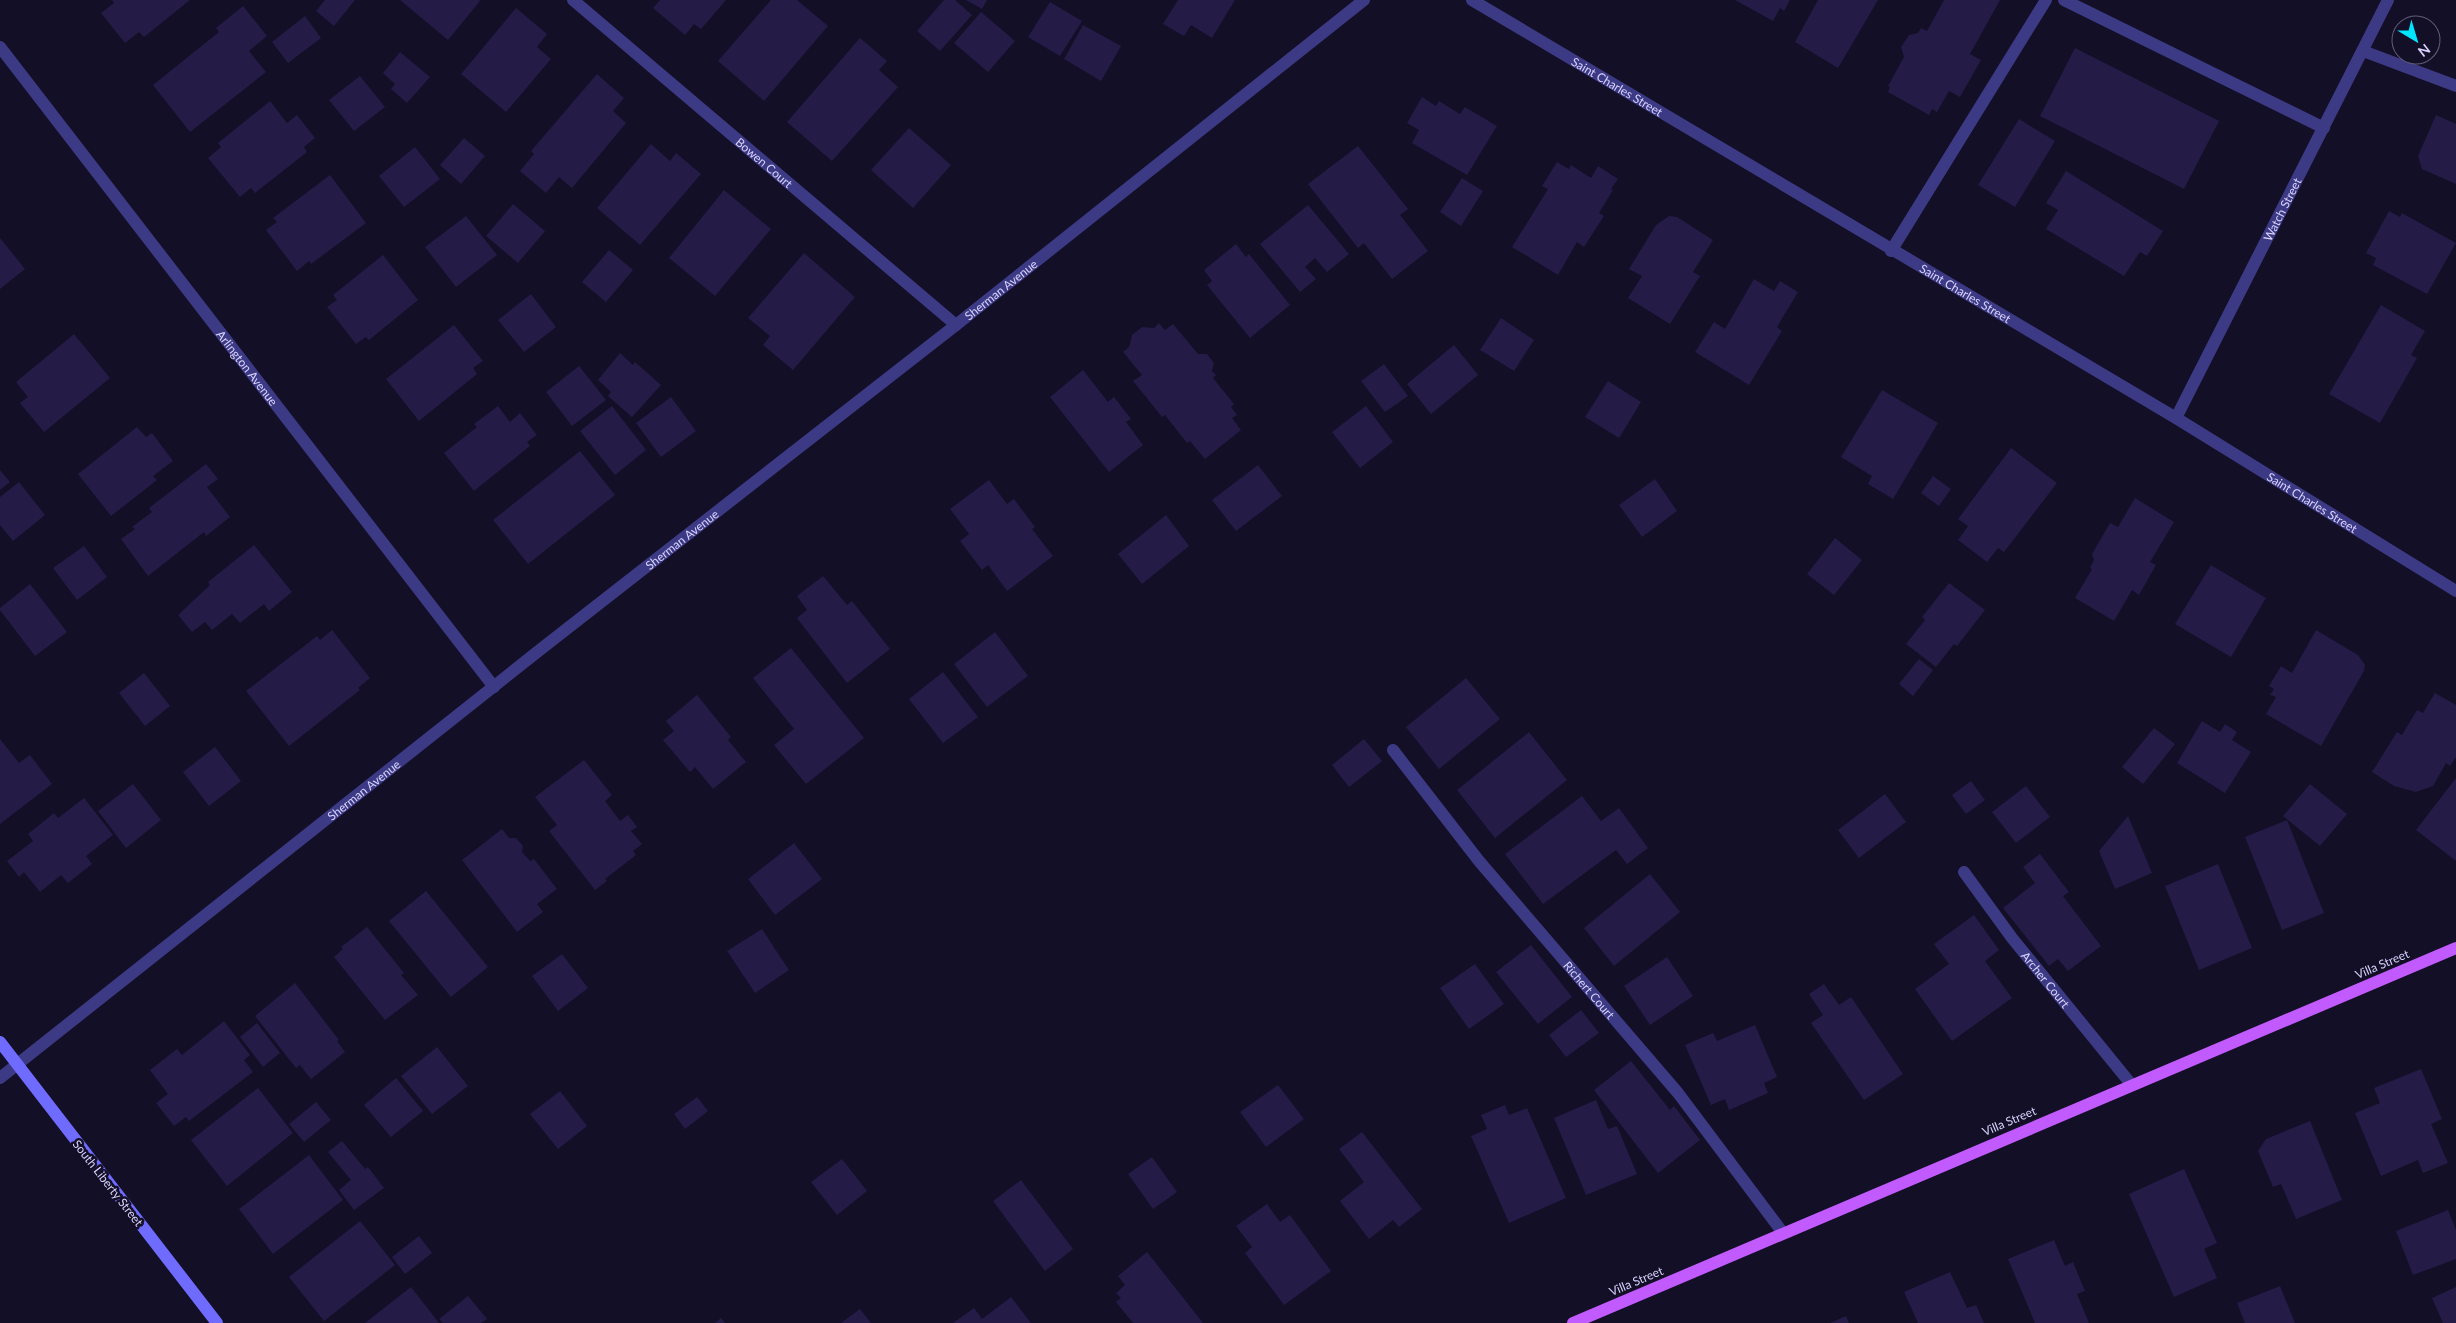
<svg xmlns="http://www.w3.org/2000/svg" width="2456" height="1323" viewBox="0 0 2456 1323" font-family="Lato,sans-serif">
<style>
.building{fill:#241b47}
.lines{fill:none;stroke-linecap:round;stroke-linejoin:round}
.lane{stroke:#3d3a85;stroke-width:12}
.street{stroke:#3d3a85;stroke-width:12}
.secondary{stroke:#6f6bff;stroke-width:12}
.primary{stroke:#c25bff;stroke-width:12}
.labels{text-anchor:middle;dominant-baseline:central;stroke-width:5;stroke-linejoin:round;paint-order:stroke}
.street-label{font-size:12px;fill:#d9d4ff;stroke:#130f26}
</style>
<rect width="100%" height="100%" fill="#130f26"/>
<g class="building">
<polygon points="112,0 190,0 144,37 139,32 125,43 101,13 114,3"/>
<polygon points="325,0 355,0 334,26 316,11"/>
<polygon points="400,0 479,0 480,1 448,40"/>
<polygon points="660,0 726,0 701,29 694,24 685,35 653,8"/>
<polygon points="771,0 797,0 828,26 764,101 718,61"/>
<polygon points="944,0 955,0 972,15 940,51 917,31"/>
<polygon points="966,0 987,0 982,9"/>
<polygon points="1178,0 1235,0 1212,38 1191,25 1184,36 1163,24"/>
<polygon points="1735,0 1790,0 1784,11 1780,8 1773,21"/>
<polygon points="1818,0 1878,0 1838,68 1795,42"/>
<polygon points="1944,0 2000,0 1970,54 1981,60 1960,97 1949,91 1937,112 1932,109 1929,115 1888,92 1890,87 1888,86 1904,57 1901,47 1909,35 1918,33 1921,28 1927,31"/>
<polygon points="1050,2 1082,21 1060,56 1028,37"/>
<polygon points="243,6 267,36 249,51 266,72 190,132 153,85 219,32 216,28"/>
<polygon points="516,8 547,34 537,47 551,59 506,112 461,74"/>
<polygon points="981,12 1015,41 988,72 954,43"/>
<polygon points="305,16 321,38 288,63 272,42"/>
<polygon points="1083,25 1121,46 1101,81 1064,59"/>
<polygon points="860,38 887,61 879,70 898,87 832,161 787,122"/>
<polygon points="2075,48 2219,121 2184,189 2040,116"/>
<polygon points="400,52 430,77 407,103 391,89 395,84 383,73"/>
<polygon points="597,74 624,98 613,111 626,123 572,188 559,177 546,193 520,171 534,154 531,151"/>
<polygon points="360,76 385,107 354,131 329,100"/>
<polygon points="1422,97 1436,106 1439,101 1460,114 1465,107 1497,126 1467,175 1412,143 1419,130 1407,123"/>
<polygon points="270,101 287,123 297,115 315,138 304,147 307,152 255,193 251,188 240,197 208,158 221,147 218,143"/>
<polygon points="2436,115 2456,124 2456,184 2422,169 2418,156"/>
<polygon points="2019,119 2055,141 2015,207 1978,185"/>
<polygon points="909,128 951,165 913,208 871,170"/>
<polygon points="464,138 485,156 461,184 440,165"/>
<polygon points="651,144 670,161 676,153 701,174 640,245 597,208"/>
<polygon points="1358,146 1408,209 1400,215 1428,251 1392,279 1364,243 1358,248 1308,184"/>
<polygon points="415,147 440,179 404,207 379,176"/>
<polygon points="1557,162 1569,169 1571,165 1591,178 1598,166 1618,179 1611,189 1613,190 1599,213 1604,216 1584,247 1577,242 1558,275 1512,247 1548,189 1542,186"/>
<polygon points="2066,171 2163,231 2147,256 2140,252 2124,276 2046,229 2058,210 2046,203"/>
<polygon points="330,175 366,223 311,264 309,261 297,271 266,230 277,222 273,218"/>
<polygon points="1462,178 1483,191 1461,226 1440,212"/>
<polygon points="724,190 771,229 715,296 669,258"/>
<polygon points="513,204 545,231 518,263 486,236"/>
<polygon points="1308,205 1349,254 1327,272 1315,258 1305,267 1316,279 1300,292 1260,244"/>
<polygon points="2389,211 2400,217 2402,213 2456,243 2427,294 2373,265 2376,258 2366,253"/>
<polygon points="466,216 497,255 456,287 425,247"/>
<polygon points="1669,216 1677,217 1713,240 1693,272 1700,276 1670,324 1628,298 1642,276 1629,269 1656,225"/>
<polygon points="0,238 25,269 0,289"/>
<polygon points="1236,244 1246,257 1249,254 1290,305 1250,338 1207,285 1212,281 1204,270"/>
<polygon points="609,250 633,270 606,302 582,282"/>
<polygon points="804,253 855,297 793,370 763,345 770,336 748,318"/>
<polygon points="383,255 418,300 369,340 366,337 356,344 327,307 337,300 333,295"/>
<polygon points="1754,279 1774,291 1780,281 1798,292 1777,327 1782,331 1749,385 1695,352 1714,322 1725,329"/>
<polygon points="531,294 556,327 524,352 498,320"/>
<polygon points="2381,305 2425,331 2411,355 2417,358 2380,423 2329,394"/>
<polygon points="1501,318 1534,340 1514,371 1480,350"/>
<polygon points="1159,323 1165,330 1173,324 1198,354 1207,354 1214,363 1212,371 1216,375 1213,378 1234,404 1231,407 1237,415 1232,418 1241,430 1205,459 1190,441 1187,443 1165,415 1162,417 1133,381 1142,375 1123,352 1129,347 1132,335 1142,327 1154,328"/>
<polygon points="454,325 483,361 473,368 477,374 419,421 386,379"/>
<polygon points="74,334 110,378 44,432 20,403 28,397 16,382"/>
<polygon points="1454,345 1478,375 1431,414 1407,384"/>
<polygon points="620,353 633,365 635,362 661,385 632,417 608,396 611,392 598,380"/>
<polygon points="1384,364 1408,396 1385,412 1361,381"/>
<polygon points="579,366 606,400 572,426 546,392"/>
<polygon points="1083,370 1108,402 1114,397 1131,419 1126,422 1143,445 1109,472 1050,397"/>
<polygon points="1608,381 1641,402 1619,438 1585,417"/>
<polygon points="1882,390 1938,423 1893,499 1868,484 1872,476 1841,457"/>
<polygon points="671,397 696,431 661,457 636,423"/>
<polygon points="498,406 510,422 520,413 537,435 527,442 530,446 474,491 444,453 477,427 474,424"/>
<polygon points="612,406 646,450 615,475 580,431"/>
<polygon points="1366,406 1393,442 1360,468 1332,432"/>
<polygon points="137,427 146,437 152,433 173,461 153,476 157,480 111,516 78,474"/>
<polygon points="2011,448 2057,483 2004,552 1998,548 1987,562 1958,540 1968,526 1958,519"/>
<polygon points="580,451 615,495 528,564 493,520"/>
<polygon points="206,464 218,479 207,487 230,517 206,536 204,532 148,576 121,539 135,529 132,527 152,512 149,508"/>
<polygon points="1258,465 1282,496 1236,531 1212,500"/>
<polygon points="0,470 10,482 0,490"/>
<polygon points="1933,476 1951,489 1939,506 1921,493"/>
<polygon points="1655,479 1677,511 1642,537 1619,505"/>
<polygon points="989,480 1007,504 1014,499 1035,527 1032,529 1053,556 1007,591 988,565 982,570 960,541 969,534 950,509"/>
<polygon points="19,482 45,515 13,541 0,525 0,497"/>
<polygon points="2135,498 2174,522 2150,562 2156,565 2139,595 2132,590 2114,621 2075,598 2092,569 2090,568 2094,560 2092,554 2110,523 2118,527"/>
<polygon points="1166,515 1189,546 1142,584 1118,554"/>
<polygon points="1835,538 1862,560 1834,595 1807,574"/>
<polygon points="254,545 292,592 269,611 264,604 240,623 232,614 212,630 205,622 192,632 178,615 210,585 208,582"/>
<polygon points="84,546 107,577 77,600 53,568"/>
<polygon points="2211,565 2266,598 2231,657 2175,624"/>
<polygon points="823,576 847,605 852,601 890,649 847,683 797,618 807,610 797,596"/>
<polygon points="1949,583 1985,610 1957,646 1954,644 1936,667 1906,644 1925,620 1922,617"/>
<polygon points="30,584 67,632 35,656 0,610 0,608"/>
<polygon points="332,630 370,678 358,688 360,690 289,746 246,691 317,636 320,640"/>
<polygon points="2316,630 2358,655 2365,665 2364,671 2321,746 2266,714 2276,697 2270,695 2274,689 2269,686 2281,666 2292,673"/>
<polygon points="995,632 1028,676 987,707 954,664"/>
<polygon points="791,648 864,738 806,784 774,745 794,729 753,678"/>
<polygon points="1919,659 1933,670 1913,696 1899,684"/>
<polygon points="943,672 978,717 943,743 909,699"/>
<polygon points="144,673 170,706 145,726 119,693"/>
<polygon points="1466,678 1500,719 1439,769 1406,727"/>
<polygon points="2435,693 2456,705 2456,757 2450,766 2446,763 2433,786 2416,792 2394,786 2372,772 2397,732 2402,735 2417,710 2423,713"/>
<polygon points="697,695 731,737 728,740 746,762 713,789 695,767 690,772 663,740 674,731 666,721"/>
<polygon points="2202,721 2220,732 2225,724 2237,732 2232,740 2251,752 2225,793 2177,763"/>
<polygon points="2154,728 2175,744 2143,784 2122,767"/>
<polygon points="1529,732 1567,780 1495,838 1457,790"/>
<polygon points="0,739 19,763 30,755 52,784 0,824"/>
<polygon points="1364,739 1382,761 1349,787 1332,765"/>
<polygon points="215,747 241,781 209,806 183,772"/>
<polygon points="584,760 612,795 605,801 620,821 628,815 637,827 631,831 642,844 633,851 636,855 605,879 607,881 595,890 549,831 557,825 535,797"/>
<polygon points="2456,778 2456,861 2416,830"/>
<polygon points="1971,781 1985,800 1966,814 1952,795"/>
<polygon points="133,784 161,820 126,848 98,811"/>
<polygon points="2310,784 2347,814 2320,846 2283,816"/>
<polygon points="2026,786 2050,817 2016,843 1992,812"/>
<polygon points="1885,794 1906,822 1859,858 1838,830"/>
<polygon points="1582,796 1601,821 1619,808 1648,848 1627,864 1616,850 1543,904 1505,854"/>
<polygon points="84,798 113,835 86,856 92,864 68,883 61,875 40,892 24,872 19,877 7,861 33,841 28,834 54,813 58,818"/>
<polygon points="2128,816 2152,873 2115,889 2099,851"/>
<polygon points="2287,820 2324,913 2282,930 2245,837"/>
<polygon points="502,829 509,838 516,838 523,846 522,852 530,861 534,859 557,889 537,904 543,912 517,932 462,860"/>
<polygon points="794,843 822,879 775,915 748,879"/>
<polygon points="2040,854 2069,892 2063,896 2101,946 2068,971 2058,959 2049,966 2003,908 2035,883 2023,867"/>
<polygon points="2218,864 2252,948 2199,970 2165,886"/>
<polygon points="1650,874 1680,912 1614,966 1584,928"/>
<polygon points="426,891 488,967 451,997 389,921"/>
<polygon points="1974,915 1999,950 1985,961 2012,998 1952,1041 1915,989 1949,964 1934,944"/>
<polygon points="367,927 404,973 401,975 418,995 385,1020 334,957 343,949 341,947"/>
<polygon points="762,929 789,970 755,993 727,951"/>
<polygon points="1531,945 1572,997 1538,1024 1496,972"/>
<polygon points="562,954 588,988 558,1011 532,976"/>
<polygon points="1667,957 1693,996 1650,1025 1624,986"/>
<polygon points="1475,964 1504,1004 1469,1029 1440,988"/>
<polygon points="295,983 339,1040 337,1041 345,1052 311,1079 300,1065 296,1068 255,1016"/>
<polygon points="1824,984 1839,1005 1851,997 1903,1074 1864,1100 1811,1023 1823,1015 1809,994"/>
<polygon points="1581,1010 1599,1033 1566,1057 1549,1035"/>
<polygon points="224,1021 250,1055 244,1060 253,1072 189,1121 186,1117 174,1126 156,1103 168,1094 150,1070 177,1049 182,1055"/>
<polygon points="257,1023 280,1053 263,1067 240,1037"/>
<polygon points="1755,1025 1777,1077 1764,1083 1768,1093 1729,1110 1725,1099 1711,1105 1685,1045 1713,1033 1717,1041"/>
<polygon points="437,1047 468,1086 432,1114 401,1076"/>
<polygon points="1631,1061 1670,1110 1674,1106 1700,1140 1658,1173 1594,1090"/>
<polygon points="2421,1069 2442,1119 2431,1124 2448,1163 2423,1173 2418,1160 2381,1176 2355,1113 2380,1103 2374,1088"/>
<polygon points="396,1078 423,1111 391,1137 364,1105"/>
<polygon points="1278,1085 1304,1119 1266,1147 1240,1112"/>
<polygon points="258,1088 293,1133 227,1186 191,1140"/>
<polygon points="560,1091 587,1126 558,1149 530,1114"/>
<polygon points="697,1097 708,1111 685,1129 674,1114"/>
<polygon points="1596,1100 1608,1129 1617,1126 1637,1174 1586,1195 1554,1118"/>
<polygon points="316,1102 331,1120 304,1142 289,1124"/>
<polygon points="1505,1105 1509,1115 1527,1108 1566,1198 1509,1223 1471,1136 1487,1129 1481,1115"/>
<polygon points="2310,1121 2342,1200 2296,1219 2281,1184 2273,1187 2258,1151 2266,1139"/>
<polygon points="1362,1132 1422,1209 1399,1227 1393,1220 1369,1239 1340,1201 1364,1182 1339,1149"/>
<polygon points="342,1141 365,1169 368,1167 384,1188 354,1210 339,1190 351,1180 328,1152"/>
<polygon points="309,1155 343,1200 273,1254 239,1209"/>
<polygon points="1152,1157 1177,1192 1153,1209 1128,1174"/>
<polygon points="842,1159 867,1191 837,1215 811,1182"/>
<polygon points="2184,1169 2217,1243 2204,1249 2217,1278 2174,1297 2129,1194"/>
<polygon points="1021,1180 1073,1249 1045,1271 993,1201"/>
<polygon points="1267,1204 1280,1222 1290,1215 1331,1271 1284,1305 1245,1253 1252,1247 1236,1226"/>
<polygon points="2448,1210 2456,1230 2456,1259 2413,1275 2396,1231"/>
<polygon points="360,1221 395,1265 324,1321 289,1277"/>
<polygon points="419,1236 432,1253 405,1274 392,1257"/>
<polygon points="2054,1240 2065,1266 2073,1262 2085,1291 2077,1294 2089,1323 2035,1323 2008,1259"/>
<polygon points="1147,1252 1203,1323 1133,1323 1116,1302 1121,1298 1116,1293 1125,1285 1118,1276"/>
<polygon points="1950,1272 1967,1308 1976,1305 1984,1323 1918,1323 1904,1292"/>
<polygon points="2280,1286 2295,1323 2245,1323 2237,1303"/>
<polygon points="411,1287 439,1323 365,1323"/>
<polygon points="2456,1287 2456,1323 2443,1323 2432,1298"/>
<polygon points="468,1296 487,1319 481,1323 443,1323 439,1319"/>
<polygon points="1011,1297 1031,1323 953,1323 974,1308 982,1319"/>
<polygon points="860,1309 871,1323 841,1323"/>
<polygon points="1846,1316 1849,1323 1830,1323"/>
<polygon points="721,1318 725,1323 715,1323"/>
</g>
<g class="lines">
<g class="lane">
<polyline points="2064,0 2324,128"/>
<polyline points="1891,251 2046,0"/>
<path id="s1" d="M1964 872 2012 938 2131 1084"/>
</g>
<g class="street">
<path id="s2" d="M573 0 956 325"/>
<path id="s3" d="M1472 0 2176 418 2456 591"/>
<path id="s4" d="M0 47 494 687"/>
<polyline points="2363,51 2456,86"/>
<path id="s5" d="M2176 418 2388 0"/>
<path id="s6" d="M1393 750 1479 861 1678 1093 1783 1233"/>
<path id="s7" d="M0 1078 541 649 956 325 1364 0"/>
</g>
<polyline class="secondary" points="0,1042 217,1323"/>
<polyline class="primary" points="1573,1323 2456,948"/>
</g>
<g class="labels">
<g class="street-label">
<text stroke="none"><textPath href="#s3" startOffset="169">Saint Charles Street</textPath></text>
<text stroke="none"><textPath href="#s2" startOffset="251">Bowen Court</textPath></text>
<text stroke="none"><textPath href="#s5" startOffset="234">Watch Street</textPath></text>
<text stroke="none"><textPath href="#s7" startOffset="1274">Sherman Avenue</textPath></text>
<text stroke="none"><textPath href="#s3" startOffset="574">Saint Charles Street</textPath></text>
<text stroke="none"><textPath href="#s4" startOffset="405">Arlington Avenue</textPath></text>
<text stroke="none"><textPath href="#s3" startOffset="979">Saint Charles Street</textPath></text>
<text stroke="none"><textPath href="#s7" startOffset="869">Sherman Avenue</textPath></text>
<text stroke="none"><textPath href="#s7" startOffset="464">Sherman Avenue</textPath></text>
<text transform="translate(2382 964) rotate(-23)">Villa Street</text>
<text stroke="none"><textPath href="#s1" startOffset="135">Archer Court</textPath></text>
<text stroke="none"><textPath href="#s6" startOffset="310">Richert Court</textPath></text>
<text transform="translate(2009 1121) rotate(-23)">Villa Street</text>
<text transform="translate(108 1183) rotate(52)">South Liberty Street</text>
<text transform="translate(1636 1281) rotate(-23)">Villa Street</text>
</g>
</g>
<g transform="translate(2416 40) rotate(142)"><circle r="24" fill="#130f26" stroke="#625e7d"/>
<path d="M0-4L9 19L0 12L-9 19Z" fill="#00e5ff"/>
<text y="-8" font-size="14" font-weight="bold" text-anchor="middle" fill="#d9d4ff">N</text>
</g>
</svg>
